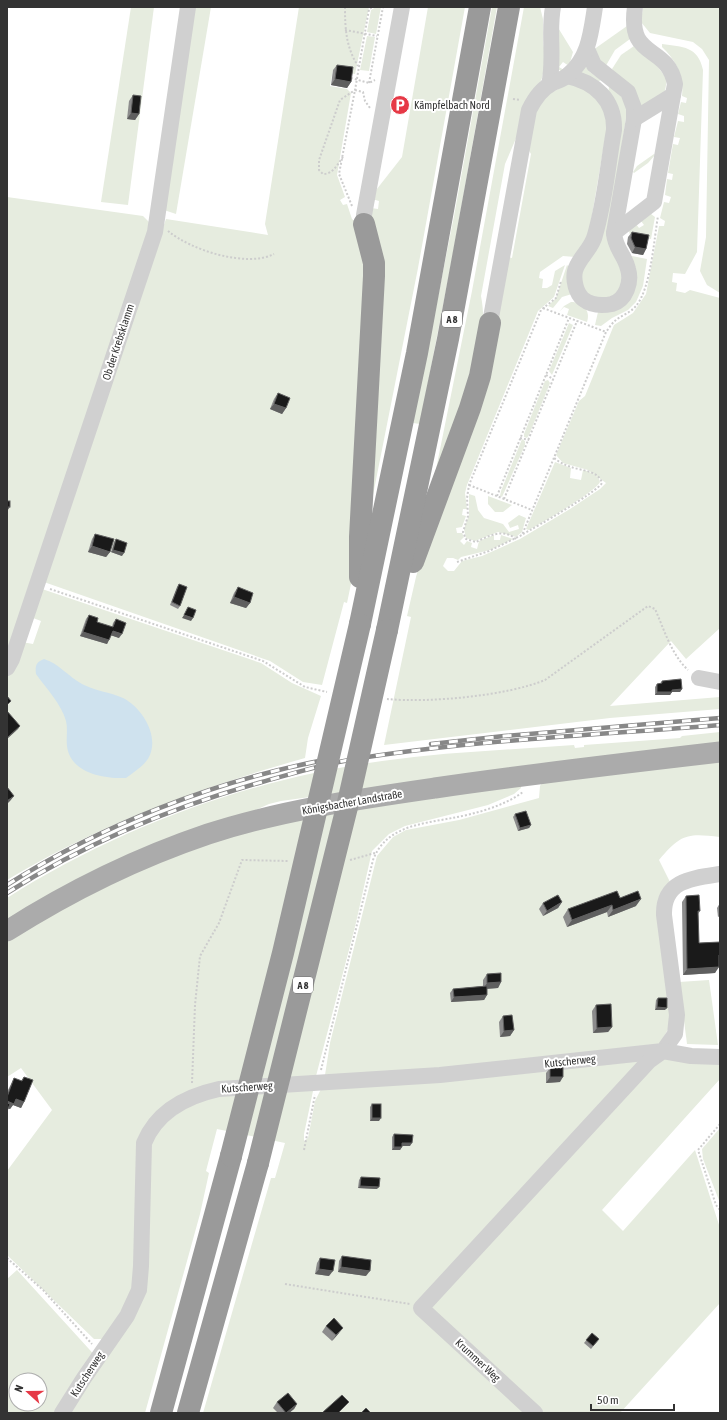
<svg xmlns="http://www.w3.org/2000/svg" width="727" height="1420" viewBox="0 0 727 1420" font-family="'Asap Condensed',sans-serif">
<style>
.green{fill:#e6ecdf;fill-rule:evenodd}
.water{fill:#cfe2ee}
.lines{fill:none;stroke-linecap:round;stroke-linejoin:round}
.path{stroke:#cdcdcd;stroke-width:2;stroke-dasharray:2 2;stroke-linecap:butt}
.minor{stroke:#d0d0d0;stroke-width:16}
.major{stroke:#ababab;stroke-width:21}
.highway{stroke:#9a9a9a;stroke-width:22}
.rail-casing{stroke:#888;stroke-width:4.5}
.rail{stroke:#fff;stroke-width:3;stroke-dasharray:9;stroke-linecap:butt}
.highway-bridge{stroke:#9a9a9a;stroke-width:22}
.wall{fill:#8c8c8c}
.shaded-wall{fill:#5f5f5f}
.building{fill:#1a1a1a;stroke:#5f5f5f}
.labels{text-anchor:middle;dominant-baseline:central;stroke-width:4;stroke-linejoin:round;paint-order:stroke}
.shield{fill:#fff;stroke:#707070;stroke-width:1}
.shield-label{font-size:10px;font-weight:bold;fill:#333}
.poi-label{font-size:11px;fill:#333;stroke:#fff;text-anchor:start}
.street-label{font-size:11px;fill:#333;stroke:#fff}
</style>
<rect width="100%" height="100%" fill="#fff"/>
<g class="green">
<polygon points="131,7 154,7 128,205 101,202"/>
<polygon points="191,7 211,7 176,214 164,210"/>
<polygon points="299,7 369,7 355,74 333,70 330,86 347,89 351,93 337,175 345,197 340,200 343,205 347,204 352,219 357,223 366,248 352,579 347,603 344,602 322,685 303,682 270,661 41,581 166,219 268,235 265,224"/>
<polygon points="376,7 381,7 376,34 367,32 371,10"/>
<polygon points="428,7 465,7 418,268 372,500 371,208 378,209 379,201 372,199 373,194 402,157"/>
<polygon points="492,7 497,7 452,259 420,424 413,423 454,216"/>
<path d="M524 7H540L543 19V42L546 60 542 78 505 164 481 296C493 355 453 434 432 489L472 291Z"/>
<polygon points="643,7 720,7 720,293 707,285 700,271 706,237 709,60 702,49 693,42 650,33 641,22"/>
<polygon points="557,26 573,52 569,66 563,62 559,67 564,70 562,72 558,69"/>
<polygon points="627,26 630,39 615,50 604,69 593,50"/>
<polygon points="367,36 375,37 369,71 360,70"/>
<path d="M662 44C683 47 698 46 703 70L697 252 685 274 673 273 672 282 677 283 676 291 685 293 690 290 720 298V628L686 659 671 641 610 706 720 697V709L610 718 384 745 411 617 407 616 416 577 508 257 512 258 531 154 527 147 531 123 543 97 570 83 589 88 609 115 588 239 575 257 563 256 540 272 539 278 543 279 542 288H547L552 285 555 271 565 265 554 297 538 311 467 485 465 493 467 509H463L462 515 466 516 462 527 456 528 457 533H462L464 537 460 541 464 545 467 541 472 543 471 547 477 549 479 541 494 535V540H500L501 535 513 539 490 550 461 557 458 560 453 558H447L443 566 448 571H454L462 561 482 556 520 539 570 509 600 489 606 483 588 470 563 463 556 455 579 401 585 396 614 325 633 313 646 294 659 226H664L665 221 660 218 664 202 669 203 671 197 665 195 667 179 672 180 673 174 668 173 673 144 678 145 680 138 674 137 678 121 684 122V116L678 114 681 102 686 103 687 98 682 96C684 76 676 60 662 47Z"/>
<polygon points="634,46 654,62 667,79 665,91 641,111 612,69 621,55"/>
<polygon points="585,65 590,72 601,80 597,82 578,73"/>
<polygon points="609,85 612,85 628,105 611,216 623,269 624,284 613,297 595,299 583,289 581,272 599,237"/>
<polygon points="654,154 655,155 648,163 634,173 633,172 637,166"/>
<polygon points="7,197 143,216 152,225 7,659"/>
<polygon points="651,214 655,217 651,239 630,235 629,231 636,224 639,228 644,225 641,221"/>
<polygon points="627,255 647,259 643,286 636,302 628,310 612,318 601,326 595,325 598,312 616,308"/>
<polygon points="567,265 568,266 572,294 562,297 553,308 548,306 556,298"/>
<path d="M571 302C583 302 591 311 587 322L567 315 569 309 564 307 559 312 564 306Z"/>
<polygon points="569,323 573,325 552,375 549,371"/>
<polygon points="548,380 550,383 529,435 527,438 524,437 524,434 545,381"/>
<polygon points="522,439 525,441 525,445 502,497 500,496 501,491"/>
<path d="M555 462 571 468 570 478 581 480 583 470C590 472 599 475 600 482 594 493 543 522 529 530L526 529Z"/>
<polygon points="469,494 475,496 478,510 484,518 503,524 509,532 519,529 518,525 510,528 508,523 519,515 526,518 522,532 516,537 498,532 475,541 466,538 464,529 469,515"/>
<polygon points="488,496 512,505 503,512 495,512 488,504"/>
<path d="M42 589 261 663 292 683 321 696 308 738 305 758C199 788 102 823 7 880V673L22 642 33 644 41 621 33 618Z"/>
<path d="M720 732V745L434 780 281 801 269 804 7 921V898C119 827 250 779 382 761 446 752 510 750 574 745L575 748 584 747V745L680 738 682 736Z"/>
<path d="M720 759V837C687 833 681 834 659 860L671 884 673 1020 659 1046 522 1063 325 1075 330 1043 377 856 393 837 406 830 459 820 539 798 540 786 544 780Z"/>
<polygon points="521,786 521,788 514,794 488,805 405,826 389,834 372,851 355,927 316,1076 224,1085 149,1126 135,1288 104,1339 94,1339 7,1255 7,1171 52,1110 21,1068 7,1077 7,938 157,859 240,831 379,802"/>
<polygon points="709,980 718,1045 687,1044 679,982"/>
<path d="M649 1056 720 1063V1079L602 1210 623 1231 695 1150 720 1228V1303L620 1413H203L271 1178H275L285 1143 217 1129 206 1171 209 1173 200 1214 145 1413H7V1279L17 1270 99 1360 130 1318 151 1134 198 1098 312 1088 313 1091 304 1134V1141L308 1138 315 1101 322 1087ZM16 1380H40V1404H16Z"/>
<polygon points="720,1128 720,1203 703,1159 702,1149"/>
</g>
<path class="water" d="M44 659C58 663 69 677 82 684 95 691 110 692 123 698 141 707 157 732 151 752 148 764 135 771 126 778 104 779 70 773 67 746 66 737 68 729 66 721 62 705 46 688 36 674 35 666 36 662 44 659Z"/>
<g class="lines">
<g class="path">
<path d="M345 7C345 29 346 47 358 66"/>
<polyline points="345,30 377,36"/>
<polyline points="351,78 369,83 375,80"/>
<polyline points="369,83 383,7"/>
<polyline points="513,99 520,100"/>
<path d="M343 157C337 165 333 174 323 174L319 170V160L340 100 355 90 369 9 373 7"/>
<polyline points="352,206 339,174 355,90 363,92 365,101 370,108"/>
<path d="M168 231C191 250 246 268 274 254"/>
<polyline points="543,308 606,332"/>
<polyline points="546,375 553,379"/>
<polyline points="520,438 529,440"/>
<polyline points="469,485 532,510"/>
<polyline points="497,496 569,318"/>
<polyline points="504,499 577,321"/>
<path d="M523 534C536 527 597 492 602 483 598 470 582 471 571 467 565 465 559 462 554 458"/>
<path d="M516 539C503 528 488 536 476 542L466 539 463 532 468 516 467 498 469 485 541 310 556 298 561 281"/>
<path d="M457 562 489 551 522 535 606 332C609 328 612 323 616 320 622 315 630 313 636 306 651 288 654 239 658 216"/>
<polyline points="50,589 263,661 305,687 327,692"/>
<path d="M387 699C429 703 506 696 545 680L648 606 655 609C664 629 671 654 688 670"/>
<polyline points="350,860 375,853"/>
<path d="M321 1070 373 860C386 826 421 824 452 818 475 814 504 806 523 792"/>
<polyline points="192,1083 195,1005 200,956 219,923 242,860 288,861"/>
<polyline points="720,1124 698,1150 716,1205 720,1210"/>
<polyline points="304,1150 315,1095"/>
<polyline points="7,1258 43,1290 92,1344"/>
<polyline points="285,1284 410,1304"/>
</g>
<g class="minor">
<path d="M567 76C595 82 615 100 614 130 608 164 605 201 595 235 592 249 578 258 575 271 573 280 576 293 583 299 592 306 602 306 612 304 626 300 632 282 628 269 625 255 615 249 614 233L634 119V108L628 92 594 65 587 49"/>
<path d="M549 85C555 59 548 33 553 7"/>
<polyline points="634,119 673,95"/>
<polyline points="364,224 364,215 402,7"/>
<path d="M614 233 654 202 675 84C667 43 627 61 635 7"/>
<path d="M490 323 529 110C534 100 541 89 551 84 557 81 564 79 568 75 589 58 591 32 595 7"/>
<polyline points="7,668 12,659 155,232 188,7"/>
<polyline points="699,678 720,682"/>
<path d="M62 1413 84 1378 127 1316 139 1290 141 1266 144 1143C157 1111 187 1096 219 1089L440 1075 663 1051 675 1034 677 1015 664 915C663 880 693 878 720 874"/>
<polyline points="535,1413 421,1308 649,1061 663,1051 691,1056 720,1057"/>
</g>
<path class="major" d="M7 931C70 891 137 858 208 834 282 810 359 799 435 788 530 774 625 763 720 752"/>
<g class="highway">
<polyline points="413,562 470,408 480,376 490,323"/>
<polyline points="360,577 360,537 374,276 374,263 364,224"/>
<polyline points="360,624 417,353 480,7"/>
<polyline points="387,630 448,339 509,7"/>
<polyline points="161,1413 231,1156"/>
<polyline points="188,1413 258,1163"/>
</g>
<g class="rail-casing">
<g id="rail">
<polyline points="431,744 504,736 720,718"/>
<path d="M7 885C101 825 215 781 324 760"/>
<path d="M7 893C86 843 173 807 262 782 291 774 320 765 349 760 471 740 597 735 720 725"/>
</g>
</g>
<use href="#rail" class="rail"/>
<g class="highway-bridge">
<polyline points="231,1156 283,953 360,624"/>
<polyline points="258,1163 347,807 387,630"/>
</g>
</g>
<g class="wall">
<polygon points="337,65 351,82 347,88 331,85 333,70"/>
<polygon points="133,95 139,114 135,120 127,119 129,101"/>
<polygon points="632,232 646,249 643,255 632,253 627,244 628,237"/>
<polygon points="278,393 286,408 282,414 270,409 274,399"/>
<polygon points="95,534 110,552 106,557 88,552 92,539"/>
<polygon points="116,539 122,556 111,552 114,542"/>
<polygon points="179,584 180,606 178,609 170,605 177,587"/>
<polygon points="238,587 250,603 246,608 230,603 234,593"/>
<polygon points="89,615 97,622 112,627 113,623 116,619 119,638 111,635 107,644 80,636 86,619"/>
<polygon points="662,681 682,689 680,692 672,692 670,695 655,695 655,687 657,684 660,684"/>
<polygon points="515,814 531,825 529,828 518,831 513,817"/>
<polygon points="686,896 700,911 698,914 699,943 720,942 720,961 719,961 715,973 683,975 682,902"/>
<polygon points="620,898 636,906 608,917 607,912 567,927 563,917 568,909"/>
<polygon points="562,902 558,908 543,916 539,909 543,903"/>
<polygon points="720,903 720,916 718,917 717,908"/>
<polygon points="487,974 501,982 498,988 487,989 487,995 484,1000 451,1002 450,993 453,989 483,986 483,980"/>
<polygon points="658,998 665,1010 655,1010 656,1000"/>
<polygon points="596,1005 612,1027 608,1032 593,1033 592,1011"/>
<polygon points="503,1016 514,1030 510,1036 500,1037 499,1022"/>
<polygon points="550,1068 560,1082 546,1083 546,1073"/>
<polygon points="24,1077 24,1102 21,1108 13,1105 10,1109 8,1108 7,1111 7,1092 14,1078 21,1081"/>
<polygon points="372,1104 379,1121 370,1121 370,1107"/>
<polygon points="394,1134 410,1146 402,1146 402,1147 400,1150 392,1150 392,1137"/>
<polygon points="361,1177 377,1189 358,1188 359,1180"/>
<polygon points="342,1256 366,1276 338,1272 339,1261"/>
<polygon points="320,1258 329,1276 315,1274 317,1263"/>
<polygon points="326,1326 339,1333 332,1341 322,1332"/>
<polygon points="592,1333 599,1339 591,1349 584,1343"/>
<polygon points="277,1402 297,1404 294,1409 289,1413 278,1413 273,1408"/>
</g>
<g class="shaded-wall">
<polygon points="335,79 351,82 347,88 331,85"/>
<polygon points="131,113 139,114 135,120 127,119"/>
<polygon points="635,247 646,249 643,255 632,253"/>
<polygon points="274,404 286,408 282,414 270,409"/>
<polygon points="7,507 10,507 7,511"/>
<polygon points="92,546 110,552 106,557 88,552"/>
<polygon points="113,550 124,553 122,556 111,552"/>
<polygon points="234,597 250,603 246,608 230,603"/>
<polygon points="184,615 193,618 191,621 182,618"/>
<polygon points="113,631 122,634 119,638 110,635"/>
<polygon points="83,632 109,640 107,644 80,636"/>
<polygon points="682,689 680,692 672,692 670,695 655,695 657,692 672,690"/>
<polygon points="20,726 18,729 7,739 7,738"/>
<polygon points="14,796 10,801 7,804 7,801"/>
<polygon points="531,825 529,828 518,831 520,828"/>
<polygon points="641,899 636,906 608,917 613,910"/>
<polygon points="562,902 558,908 543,916 547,911"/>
<polygon points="612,905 607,912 567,927 572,920"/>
<polygon points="719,967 715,973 683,975 687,969"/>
<polygon points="501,982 498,988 483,989 487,983"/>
<polygon points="487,995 484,1000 451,1002 454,997"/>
<polygon points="657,1007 667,1008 665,1010 655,1010"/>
<polygon points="612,1027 608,1032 593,1033 597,1028"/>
<polygon points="514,1030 510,1036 500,1037 504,1031"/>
<polygon points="550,1077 563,1077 560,1082 546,1083"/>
<polygon points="16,1099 24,1102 21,1108 13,1105 10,1109 7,1108 7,1101"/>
<polygon points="372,1118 381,1118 379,1121 370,1121"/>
<polygon points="402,1143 412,1143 410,1146 400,1146"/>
<polygon points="394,1147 402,1147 400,1150 392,1150"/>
<polygon points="360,1186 379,1187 377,1189 358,1188"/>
<polygon points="341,1267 370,1271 366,1276 338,1272"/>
<polygon points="319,1269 333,1271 329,1276 315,1274"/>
<polygon points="343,1328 339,1333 332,1341 336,1335"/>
<polygon points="297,1404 294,1409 289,1413 286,1413"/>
</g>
<g class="building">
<polygon points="337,65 353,67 351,82 335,79"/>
<polygon points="133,95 141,96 139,114 131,113"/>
<polygon points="632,232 649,235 646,249 635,247 631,238"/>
<polygon points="278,393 290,398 286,408 274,404"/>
<rect x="7" y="501" width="3" height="6"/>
<polygon points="95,534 114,539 110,552 92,546"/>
<polygon points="116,539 127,543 124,553 113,550"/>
<polygon points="179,584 187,587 180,606 172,602"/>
<polygon points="238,587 253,593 250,603 234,597"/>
<polygon points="188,607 196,610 193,618 184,615"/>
<polygon points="89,615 98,618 97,622 113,627 116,619 126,623 122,634 113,631 109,640 83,632"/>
<polygon points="681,679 682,689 672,690 672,692 657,692 657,684 662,683 662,681"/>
<polygon points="7,696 11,701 7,705"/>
<polygon points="7,711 20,726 7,738"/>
<polygon points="7,787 14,796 7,801"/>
<polygon points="526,811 531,825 520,828 515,814"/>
<polygon points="617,891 620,898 638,891 641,899 613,910 612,905 572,920 568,909"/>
<polygon points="558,895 562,902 547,911 543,903"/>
<polygon points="699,895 700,911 698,911 699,943 720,942 720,955 719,955 719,967 687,969 686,896"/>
<polygon points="501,973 501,982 487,983 487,974"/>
<polygon points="487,986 487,995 454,997 453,989"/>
<polygon points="658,998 667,998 667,1008 657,1007"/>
<polygon points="611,1004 612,1027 597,1028 596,1005"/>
<polygon points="512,1015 514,1030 504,1031 503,1016"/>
<polygon points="563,1066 563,1077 550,1077 550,1068"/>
<polygon points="24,1077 33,1080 24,1102 16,1099 14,1104 7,1101 7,1097 14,1078 22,1081"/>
<polygon points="7,1103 10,1104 7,1111"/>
<rect x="372" y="1104" width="9" height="14"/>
<polygon points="394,1134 413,1135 412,1143 402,1143 402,1147 394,1147"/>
<polygon points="361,1177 380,1178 379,1187 360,1186"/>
<polygon points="342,1256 371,1260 370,1271 341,1267"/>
<polygon points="320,1258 335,1260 333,1271 319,1269"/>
<polygon points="334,1318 343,1328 336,1335 326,1326"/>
<polygon points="592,1333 599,1339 593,1346 586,1340"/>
<polygon points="288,1393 297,1404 286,1413 277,1402"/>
<polygon points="342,1395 349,1402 338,1413 324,1413 323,1412"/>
<polygon points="366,1408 371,1413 361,1413"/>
</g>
<defs>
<g id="parking-disc" transform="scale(1)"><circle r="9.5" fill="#e63946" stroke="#fff"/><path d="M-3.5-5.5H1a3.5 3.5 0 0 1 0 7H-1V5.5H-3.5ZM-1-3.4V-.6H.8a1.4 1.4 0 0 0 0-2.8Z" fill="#fff"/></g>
</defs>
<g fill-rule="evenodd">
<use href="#parking-disc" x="400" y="105"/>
</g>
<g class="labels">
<g class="shield">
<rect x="442" y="311" width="20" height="16" rx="3"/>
<rect x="293" y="977" width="20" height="16" rx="3"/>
</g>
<g class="shield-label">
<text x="452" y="319">A 8</text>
<text x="303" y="985">A 8</text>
</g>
<g class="poi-label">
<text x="414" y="105">Kämpfelbach Nord</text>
</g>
<g class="street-label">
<text transform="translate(118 342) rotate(-72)">Ob der Krebsklamm</text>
<text transform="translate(352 802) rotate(-10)">Königsbacher Landstraße</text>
<text transform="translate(570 1061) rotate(-6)">Kutscherweg</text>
<text transform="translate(247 1087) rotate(-4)">Kutscherweg</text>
<text transform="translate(478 1360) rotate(43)">Krummer Weg</text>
<text transform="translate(87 1374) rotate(-57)">Kutscherweg</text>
</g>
</g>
<rect width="727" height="1420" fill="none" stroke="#333333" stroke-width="16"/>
<g transform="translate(28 1392) rotate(291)"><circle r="19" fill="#ffffff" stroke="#adadad"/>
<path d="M0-3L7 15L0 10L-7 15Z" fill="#e63946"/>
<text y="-6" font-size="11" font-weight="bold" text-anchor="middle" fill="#333333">N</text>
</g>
<path d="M591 1404v6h83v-6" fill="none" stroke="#333333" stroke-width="2"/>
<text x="597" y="1404" font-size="12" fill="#333333" stroke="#ffffff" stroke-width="3" paint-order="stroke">50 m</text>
</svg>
